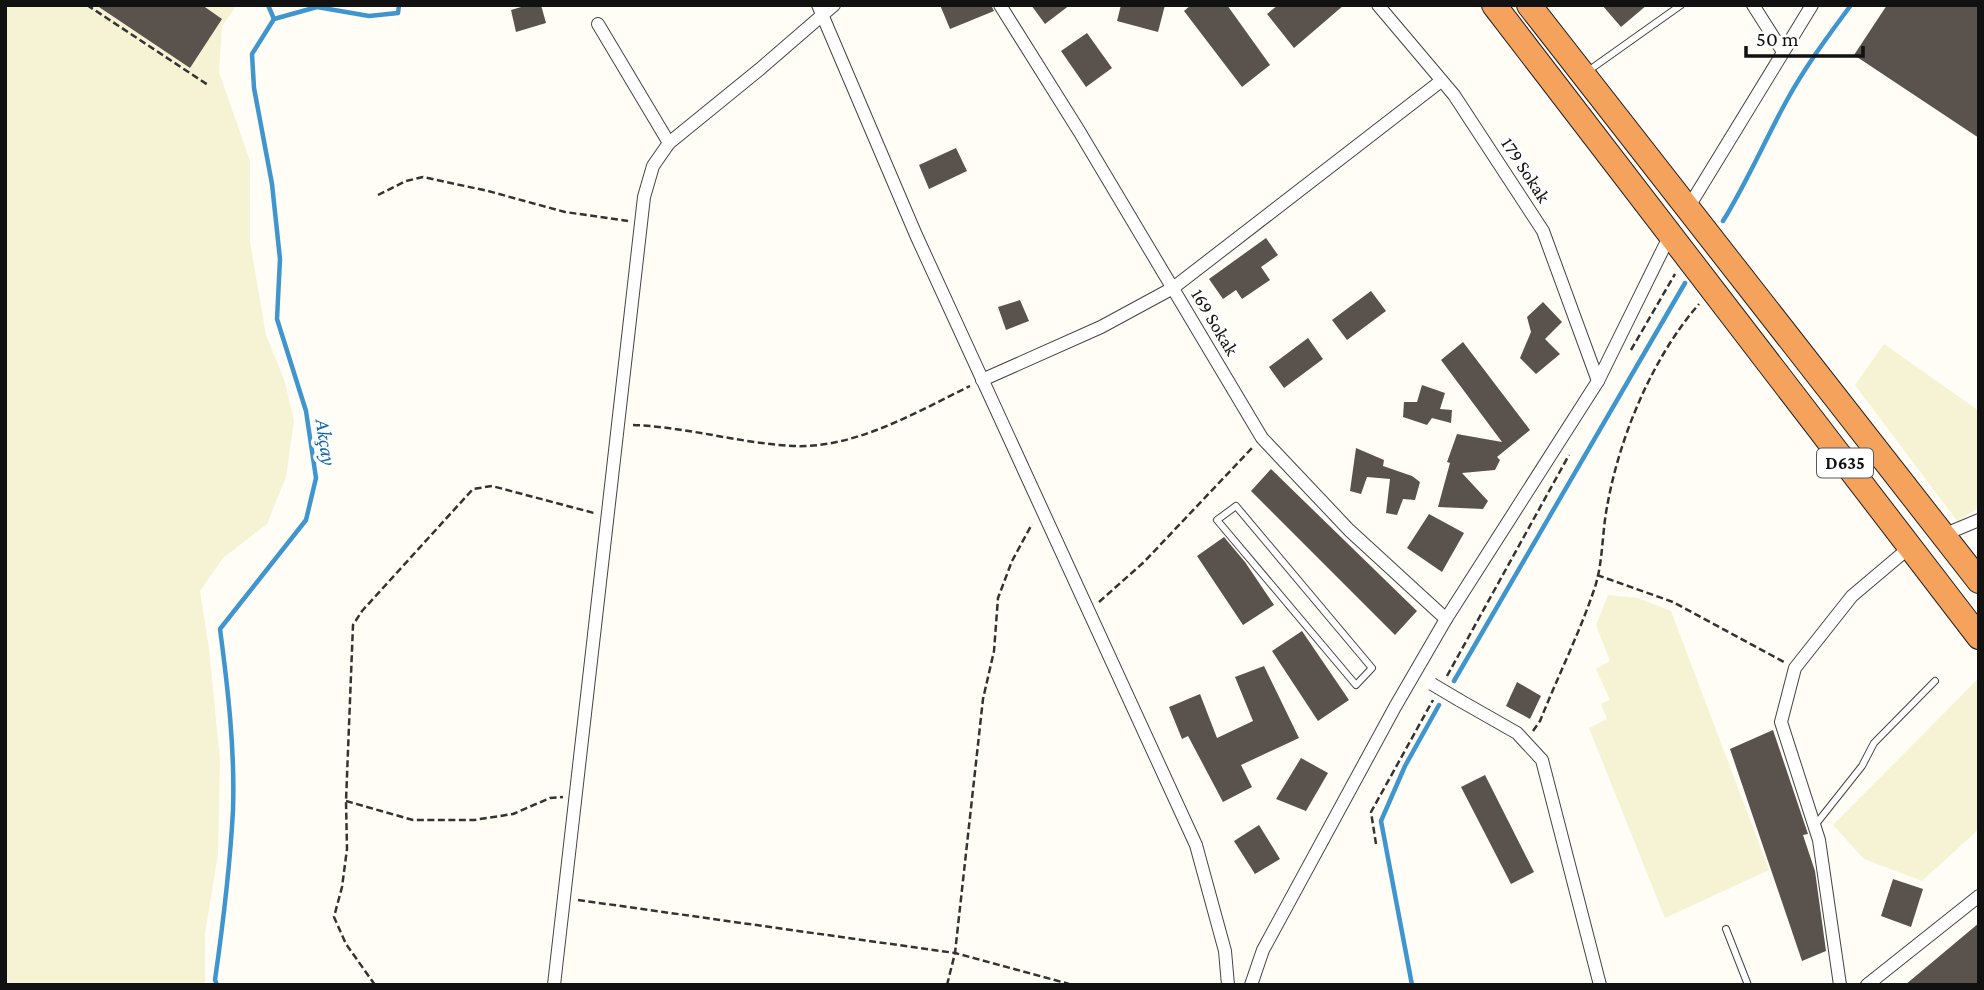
<svg xmlns="http://www.w3.org/2000/svg" width="1984" height="990" viewBox="0 0 1984 990" font-family="'Crimson Pro',serif">
<style>
.farmland{fill:#f6f3d4}
.lines{fill:none;stroke-linecap:round;stroke-linejoin:round}
.stream{stroke:#3f96cf;stroke-width:4.5}
.building{fill:#5a524d}
.lane-casing{stroke:#444;stroke-width:8}
.street-casing{stroke:#444;stroke-width:14}
.highway-casing{stroke:#222;stroke-width:26}
.path{stroke:#333;stroke-width:2.5;stroke-dasharray:7 3.5;stroke-linecap:butt}
.lane{stroke:#fff;stroke-width:6}
.street{stroke:#fff;stroke-width:12}
.highway{stroke:#f5a25d;stroke-width:24}
.street-bridge-casing{stroke:#444;stroke-width:14;stroke-linecap:butt}
.street-bridge{stroke:#fff;stroke-width:12}
.labels{text-anchor:middle;dominant-baseline:central;stroke-width:7;stroke-linejoin:round;paint-order:stroke}
.shield{fill:#fff;stroke:#585858;stroke-width:2}
.shield-label{font-size:18px;font-weight:bold;fill:#111}
.street-label{font-size:19px;fill:#111;stroke:#fff}
.water-label{font-size:21px;font-style:italic;fill:#1768a6;stroke:#fff}
</style>
<rect width="100%" height="100%" fill="#fffdf5"/>
<g class="farmland">
<polygon points="5,5 237,5 222,26 219,72 250,161 250,242 266,335 285,382 294,421 286,477 267,524 223,558 200,591 209,649 220,760 218,854 205,934 205,985 5,985"/>
<polygon points="1884,344 1979,411 1979,507 1958,522 1855,385"/>
<polygon points="1608,595 1638,598 1671,611 1769,870 1665,918 1589,728 1607,719 1601,704 1610,700 1596,669 1610,661 1596,625"/>
<polygon points="1979,678 1979,829 1922,881 1864,859 1833,825"/>
</g>
<g class="lines">
<g class="stream">
<polyline points="268,5 274,19"/>
<path d="M1723 221C1747 182 1765 140 1787 100 1805 67 1828 36 1851 5"/>
<polyline points="1454,681 1685,283"/>
<path d="M217 985 215 980C223 924 230 867 233 810 235 750 228 689 220 629L306 520 316 478 306 411 277 319 280 259 272 184 254 88 252 54 274 19 317 7 369 16 398 13 399 5"/>
<polyline points="1412,985 1381,821 1405,766 1439,705"/>
</g>
</g>
<g class="building">
<polygon points="96,5 202,5 222,19 190,68"/>
<polygon points="528,5 541,5 546,23 516,32 511,10"/>
<polygon points="940,5 991,5 994,11 950,29"/>
<polygon points="1031,5 1070,5 1045,24"/>
<polygon points="1121,5 1165,5 1158,32 1117,21"/>
<polygon points="1191,5 1227,5 1270,65 1242,87 1184,11"/>
<polygon points="1278,5 1344,5 1294,48 1267,14"/>
<polygon points="1602,5 1647,5 1621,27"/>
<polygon points="1887,5 1979,5 1979,138 1854,55"/>
<polygon points="1087,33 1112,68 1086,87 1061,51"/>
<polygon points="956,148 967,171 929,189 919,165"/>
<polygon points="1266,238 1278,255 1261,267 1270,280 1242,299 1236,290 1223,299 1209,279"/>
<polygon points="1371,291 1386,311 1347,340 1332,320"/>
<polygon points="1020,300 1029,321 1006,330 998,307"/>
<polygon points="1543,302 1562,322 1545,339 1560,354 1536,374 1520,358 1531,332 1527,317"/>
<polygon points="1308,338 1323,359 1284,388 1269,367"/>
<polygon points="1463,342 1530,430 1497,457 1500,460 1495,470 1462,473 1488,501 1483,509 1438,507 1450,463 1447,462 1457,434 1502,442 1441,360"/>
<polygon points="1422,385 1445,393 1440,409 1452,410 1451,423 1432,418 1427,425 1403,417 1404,402 1417,402"/>
<polygon points="1356,448 1384,460 1383,466 1412,476 1420,482 1415,500 1403,499 1397,515 1386,513 1390,479 1367,477 1361,494 1350,491"/>
<polygon points="1271,469 1417,611 1395,635 1251,491"/>
<polygon points="1429,514 1464,533 1442,572 1407,548"/>
<polygon points="1224,537 1245,562 1274,605 1243,625 1197,556"/>
<polygon points="1302,631 1349,700 1318,721 1272,651"/>
<polygon points="1264,666 1299,738 1241,765 1252,787 1223,802 1188,736 1182,739 1169,707 1200,694 1217,738 1253,721 1235,677"/>
<polygon points="1517,682 1541,696 1530,719 1506,706"/>
<polygon points="1773,730 1808,834 1803,835 1815,871 1826,951 1802,961 1730,749"/>
<polygon points="1301,758 1328,773 1306,811 1276,799"/>
<polygon points="1485,775 1534,872 1511,884 1461,787"/>
<polygon points="1259,825 1280,859 1255,874 1234,841"/>
<polygon points="1893,879 1923,889 1911,927 1881,916"/>
<polygon points="1979,923 1979,985 1905,985"/>
</g>
<g class="lines">
<g class="lane-casing">
<g id="lane">
<polyline points="1588,71 1681,5"/>
<polygon points="1236,506 1372,668 1356,685 1217,520"/>
<polyline points="1816,824 1862,766 1874,743 1935,681"/>
<polyline points="1726,929 1748,985"/>
</g>
</g>
<g class="street-casing">
<g id="street">
<polyline points="818,5 916,235 1196,845 1225,951 1228,985"/>
<polyline points="1000,5 1079,131 1262,438 1349,530 1446,619"/>
<polyline points="1378,5 1454,95 1543,231 1598,381"/>
<polyline points="1753,5 1783,52"/>
<polyline points="598,24 669,143"/>
<polyline points="1688,208 1812,5"/>
<polyline points="982,380 1101,327 1173,288 1441,81"/>
<polyline points="1943,535 1979,520"/>
<polyline points="1459,700 1517,733 1542,760 1600,985"/>
<polyline points="554,985 644,197 653,166 669,143 760,69 834,5"/>
<polyline points="1251,985 1263,950 1395,707 1446,619 1598,381 1670,235"/>
<polyline points="1840,985 1819,840 1781,722 1795,668 1852,596 1910,547"/>
<polyline points="1867,985 1979,896"/>
</g>
</g>
<g class="highway-casing">
<g id="highway">
<polyline points="1494,5 1979,637"/>
<polyline points="1529,5 1979,581"/>
</g>
</g>
<g class="path">
<polyline points="87,5 208,85"/>
<polyline points="378,195 406,181 423,177 488,191 565,212 628,221"/>
<polyline points="1631,350 1675,274"/>
<path d="M633 425C687 427 739 443 793 446 854 449 917 412 970 386"/>
<polyline points="1597,575 1673,602 1784,662"/>
<polyline points="1099,602 1144,562 1252,448"/>
<polyline points="1447,676 1569,455"/>
<path d="M1533 731 1540 721C1558 676 1580 632 1595 587 1603 562 1602 533 1607 507 1619 438 1652 358 1699 304"/>
<polyline points="346,801 413,820 474,820 513,814 550,798 563,797"/>
<polyline points="1376,844 1371,812 1433,700"/>
<polyline points="578,900 955,953 1073,985"/>
<polyline points="375,985 346,944 334,917 342,887 347,849 346,801 353,625 362,611 473,489 492,486 594,513"/>
<polyline points="947,985 955,953 983,699 994,651 998,598 1012,561 1032,524"/>
</g>
<use href="#lane" class="lane"/>
<use href="#street" class="street"/>
<use href="#highway" class="highway"/>
<g class="street-bridge-casing">
<polyline id="street-bridge" points="1432,684 1459,700"/>
</g>
<use href="#street-bridge" class="street-bridge"/>
</g>
<g class="labels">
<rect class="shield" x="1817" y="448.5" width="56" height="29" rx="5"/>
<g class="shield-label">
<text x="1845" y="463">D635</text>
</g>
<g class="street-label">
<text transform="translate(1526 170) rotate(57)">179 Sokak</text>
<text transform="translate(1215 322) rotate(59)">169 Sokak</text>
</g>
<g class="water-label">
<text transform="translate(326 442) rotate(81)">Akçay</text>
</g>
</g>
<rect width="1984" height="990" fill="none" stroke="#111111" stroke-width="14"/>
<path d="M1746 46v10h117v-10" fill="none" stroke="#111111" stroke-width="3.5"/>
<text x="1756" y="46" font-size="21" fill="#111111" stroke="#ffffff" stroke-width="5" paint-order="stroke">50 m</text>
</svg>
